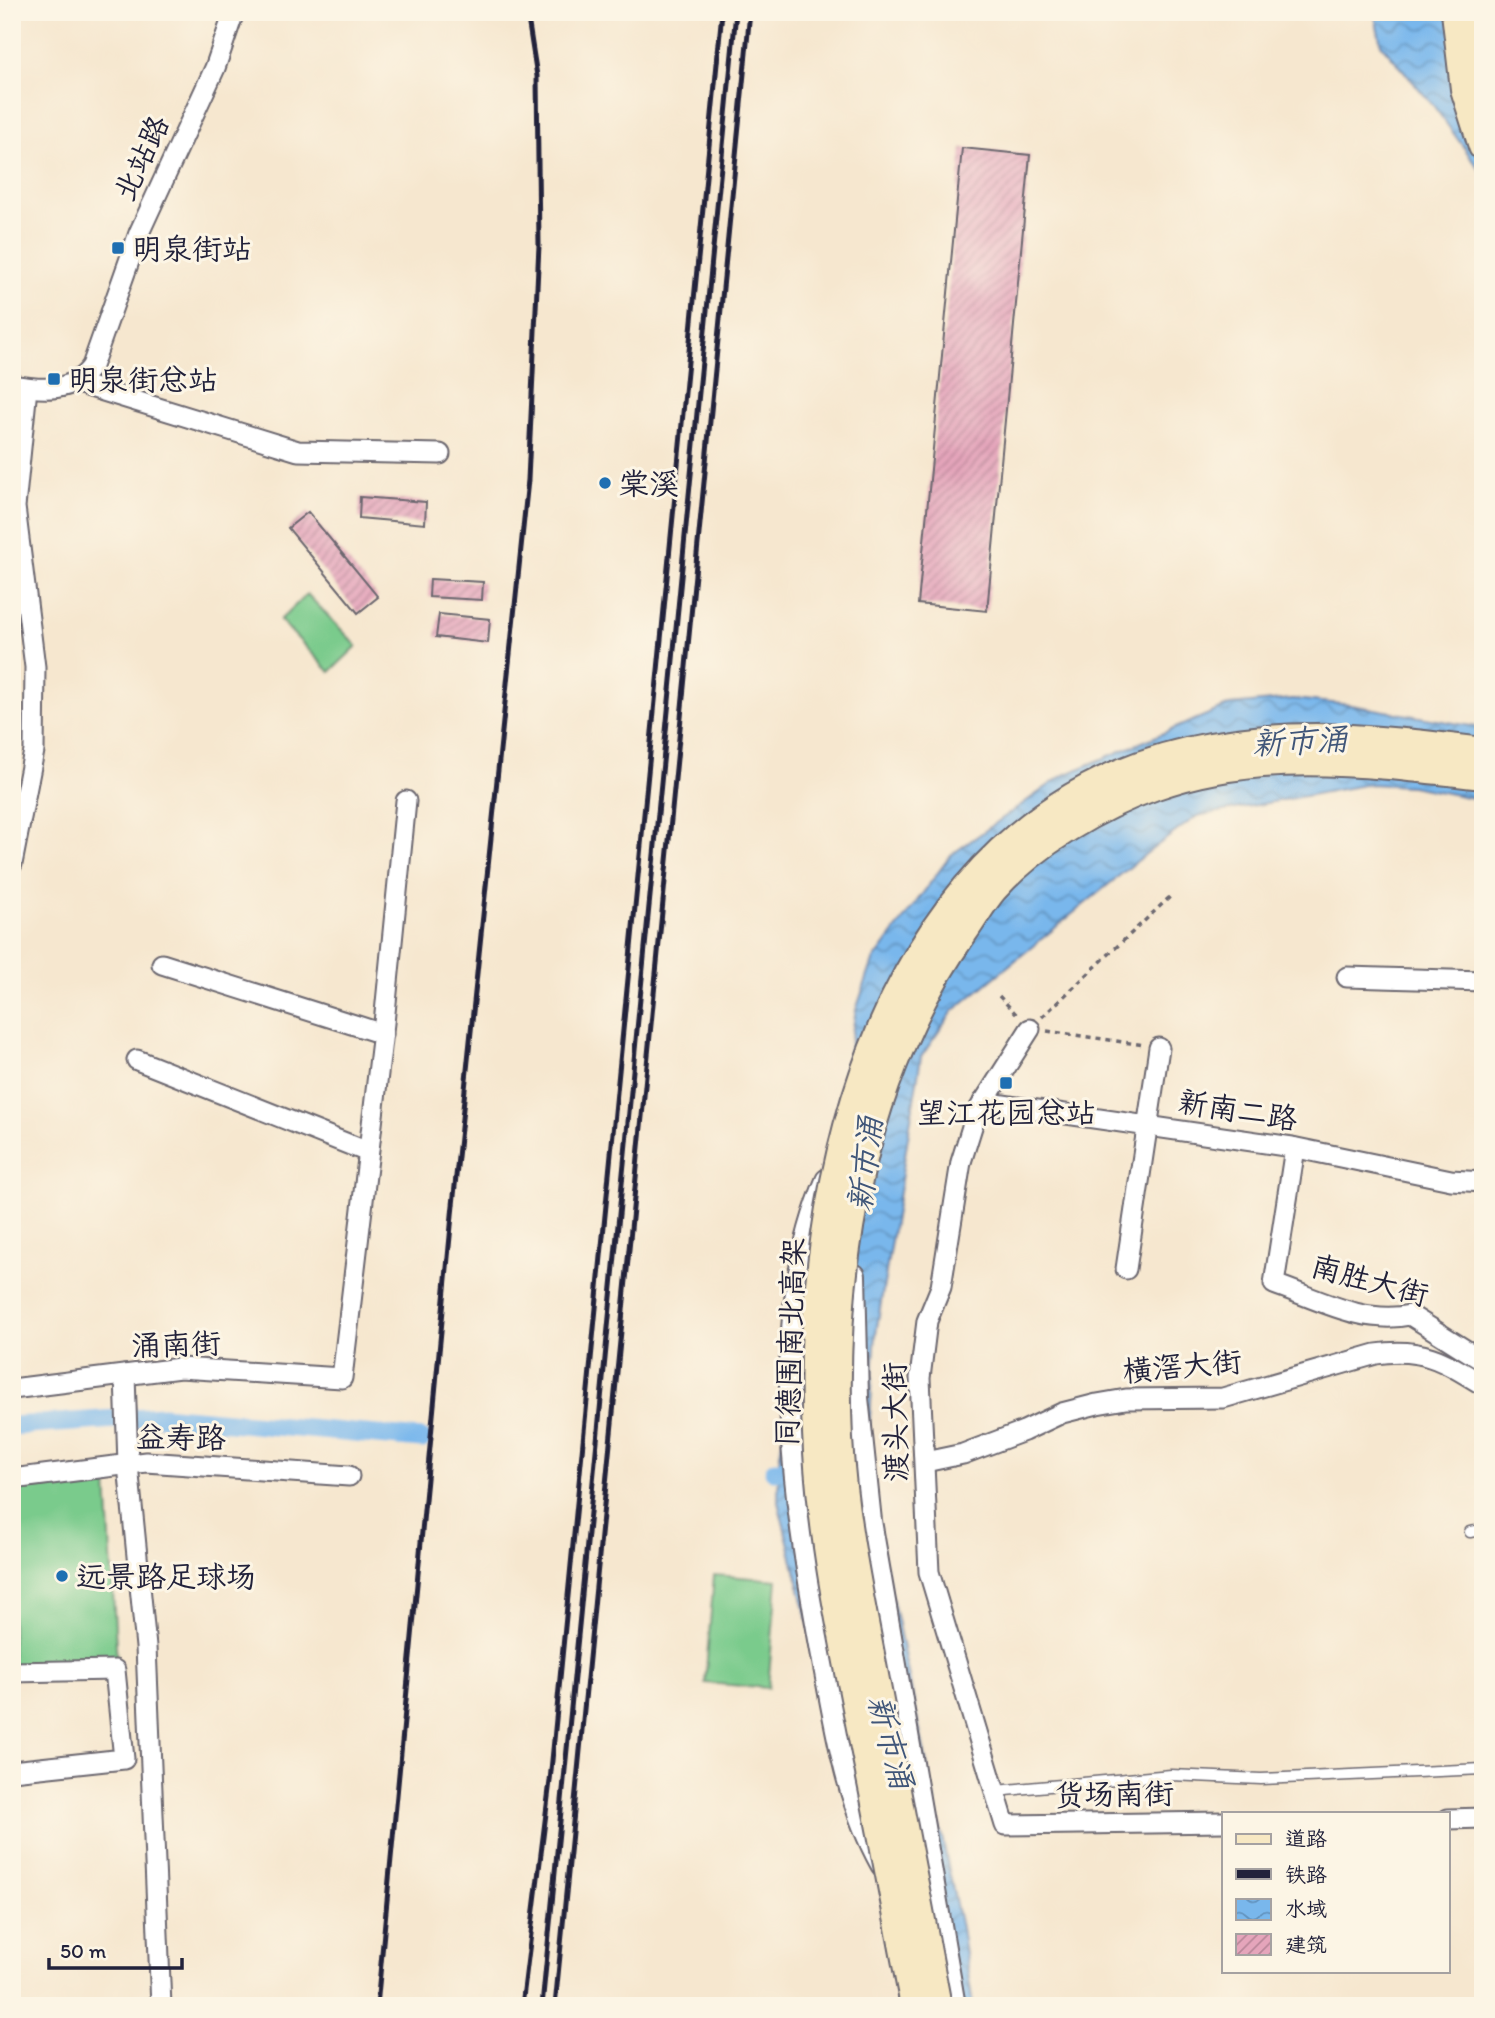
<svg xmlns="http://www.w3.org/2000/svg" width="1495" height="2018" viewBox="0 0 1495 2018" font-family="Itim,'LXGW WenKai TC',sans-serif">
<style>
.pitch{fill:#7acb8c;stroke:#4e7664;stroke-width:2}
.water{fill:url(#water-waves);stroke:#4e6c94;stroke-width:2}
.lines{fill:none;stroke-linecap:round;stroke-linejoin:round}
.canal{stroke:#79b7ec;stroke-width:19}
.building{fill:url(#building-hatch)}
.service-casing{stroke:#6c676f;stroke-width:13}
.minor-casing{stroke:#6c676f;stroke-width:23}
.tertiary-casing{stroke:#6c676f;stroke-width:28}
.secondary-casing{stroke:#6c676f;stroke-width:32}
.path{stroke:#6c676f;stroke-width:3.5;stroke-dasharray:5 5;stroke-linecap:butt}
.service{stroke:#fff;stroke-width:10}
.minor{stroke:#fff;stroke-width:19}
.tertiary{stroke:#fff;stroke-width:24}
.secondary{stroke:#f7e8c3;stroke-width:28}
.rail{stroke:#22223b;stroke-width:5}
.secondary-bridge-casing{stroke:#6c676f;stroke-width:32;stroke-linecap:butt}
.secondary-bridge{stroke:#f7e8c3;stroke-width:28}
.poi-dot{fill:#1f6fb2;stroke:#fcf5e5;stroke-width:2.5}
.labels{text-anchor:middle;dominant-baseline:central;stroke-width:6;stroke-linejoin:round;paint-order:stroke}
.street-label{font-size:30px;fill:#22223b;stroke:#fcf5e5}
.poi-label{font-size:30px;fill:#22223b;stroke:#fcf5e5;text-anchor:start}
.water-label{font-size:32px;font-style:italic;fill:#405679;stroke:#fcf5e5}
</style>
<defs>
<pattern id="water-waves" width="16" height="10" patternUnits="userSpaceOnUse" patternTransform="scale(1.75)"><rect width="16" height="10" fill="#79b7ec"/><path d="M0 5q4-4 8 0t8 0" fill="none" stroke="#6394c0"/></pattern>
<pattern id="building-hatch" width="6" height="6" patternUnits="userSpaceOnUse" patternTransform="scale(1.75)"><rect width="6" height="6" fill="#e5a5bb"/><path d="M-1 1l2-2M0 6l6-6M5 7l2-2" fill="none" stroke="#b98699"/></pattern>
</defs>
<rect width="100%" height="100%" fill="#fcf5e5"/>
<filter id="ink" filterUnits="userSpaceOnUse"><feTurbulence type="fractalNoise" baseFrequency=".0143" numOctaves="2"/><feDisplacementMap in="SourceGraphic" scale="14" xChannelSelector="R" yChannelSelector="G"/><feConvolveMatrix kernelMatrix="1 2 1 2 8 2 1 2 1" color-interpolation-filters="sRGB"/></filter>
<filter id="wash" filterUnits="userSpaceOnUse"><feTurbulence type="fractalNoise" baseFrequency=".00686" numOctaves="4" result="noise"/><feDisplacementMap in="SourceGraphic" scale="28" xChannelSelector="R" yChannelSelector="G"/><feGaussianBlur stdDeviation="1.57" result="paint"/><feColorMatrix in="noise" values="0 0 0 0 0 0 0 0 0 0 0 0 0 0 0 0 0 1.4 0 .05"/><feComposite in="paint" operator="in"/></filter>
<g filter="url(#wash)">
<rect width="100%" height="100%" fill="#f6e7cf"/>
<g class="pitch">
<polygon points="307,594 357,646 330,672 280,620"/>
<polygon points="107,1483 117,1664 12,1667 12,1488"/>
<polygon points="714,1575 777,1580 768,1688 705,1683"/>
</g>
<g class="water">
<polygon points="1374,12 1461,12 1483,46 1483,174 1433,105 1381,44"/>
<polygon points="1293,699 1351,705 1483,728 1483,800 1411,786 1369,784 1197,816 1147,853 953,1011 921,1057 876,1333 866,1471 961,1928 973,2006 903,2006 889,1908 834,1724 778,1502 779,1460 856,1010 873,961 951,855 1062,776 1230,705"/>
</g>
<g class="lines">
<g class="canal">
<polyline points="12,1426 162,1416 422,1439"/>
<polyline points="774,1471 805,1468"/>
</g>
</g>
<g id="blocks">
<g class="building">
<polygon points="962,148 1030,155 987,611 918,604"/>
<polygon points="360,497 426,502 425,524 359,518"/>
<polygon points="308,512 378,597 358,613 288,528"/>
<polygon points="430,579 483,582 482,600 429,597"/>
<polygon points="439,614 490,619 488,643 436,637"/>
</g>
</g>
</g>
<g filter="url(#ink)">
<use href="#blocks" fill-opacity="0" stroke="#6c676f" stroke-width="2"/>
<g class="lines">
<g class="service-casing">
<g id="service">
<polyline points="1470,1532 1483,1530"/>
<polyline points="995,1791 1171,1775 1261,1779 1483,1769"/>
</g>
</g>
<g class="minor-casing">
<g id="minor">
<polyline points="77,383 298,451 440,454"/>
<path d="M12 385C42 390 74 393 92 366L139 233 215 68 234 12"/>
<polyline points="12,864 34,751 35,667 15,507 27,388"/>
<polyline points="162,964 383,1034"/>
<polyline points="1347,977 1483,981"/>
<polyline points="1030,1029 976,1114 961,1162 941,1287 927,1321 920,1378 929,1572 1005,1825 1224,1822"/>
<polyline points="137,1060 368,1152"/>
<polyline points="983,1102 1292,1147 1451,1180 1483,1182"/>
<path d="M1295 1148 1274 1284C1318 1299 1363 1325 1410 1315L1483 1361"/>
<polyline points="1126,1269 1159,1048"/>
<polyline points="125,1375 128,1465 146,1647 161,2006"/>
<polyline points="12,1389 180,1368 342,1378 384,1023 406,801"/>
<path d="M925 1462 963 1454 1024 1431 1062 1413 1097 1404 1126 1399 1223 1398 1376 1354C1423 1347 1444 1361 1483 1385"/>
<polyline points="12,1479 146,1462 349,1476"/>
<polyline points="12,1672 115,1670 124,1759 12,1771"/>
<polyline points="1448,1819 1483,1818"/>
</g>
</g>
<g class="tertiary-casing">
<g id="tertiary">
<path d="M828 1181C765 1328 798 1515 826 1667 839 1735 849 1803 883 1864"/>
<polyline points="853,1276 856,1398 869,1521 953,2006"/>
</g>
</g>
<g class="secondary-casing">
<g id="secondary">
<polyline points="1456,12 1465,89 1483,146"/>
<polyline points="1479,12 1483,79"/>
</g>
</g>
<g class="path">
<polyline points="999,996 1018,1016"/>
<polyline points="1042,1017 1173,894"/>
<polyline points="1047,1031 1144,1045"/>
</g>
<use href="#service" class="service"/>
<use href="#minor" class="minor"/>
<use href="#tertiary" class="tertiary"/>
<use href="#secondary" class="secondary"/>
<g class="rail">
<polyline points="377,2006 452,1215 528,480 539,245 537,76 527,12"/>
<polyline points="522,2006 550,1781 722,12"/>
<polyline points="542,2006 736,12"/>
<polyline points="555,2006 750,12"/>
</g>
<g class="secondary-bridge-casing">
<g id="secondary-bridge">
<path d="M915 2006C898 1918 882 1830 864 1743 845 1646 824 1550 818 1452 799 1182 886 819 1191 751 1289 729 1384 739 1483 752"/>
<path d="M937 2006C916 1892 893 1778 872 1665 858 1590 842 1515 838 1439 830 1263 861 1077 964 931 974 917 982 902 993 889 1035 842 1097 806 1156 785 1261 747 1375 763 1483 775"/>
</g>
</g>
<use href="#secondary-bridge" class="secondary-bridge"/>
</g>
</g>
<g class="poi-dot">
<rect x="111" y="241" width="14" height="14" rx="3.5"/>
<rect x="47" y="372" width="14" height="14" rx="3.5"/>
<circle cx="605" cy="483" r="7"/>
<rect x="999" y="1076" width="14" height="14" rx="3.5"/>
<circle cx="62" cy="1576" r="7"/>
</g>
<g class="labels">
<g class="street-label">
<text transform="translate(141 158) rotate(-65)">北站路</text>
<text transform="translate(1238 1110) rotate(9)">新南二路</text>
<text transform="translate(1370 1280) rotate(15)">南胜大街</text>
<text transform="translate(790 1342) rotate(-88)">同德围南北高架</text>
<text transform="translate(176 1344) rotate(-2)">涌南街</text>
<text transform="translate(1182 1366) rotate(-5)">横滘大街</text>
<text transform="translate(895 1422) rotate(-91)">渡头大街</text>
<text transform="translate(181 1437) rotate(1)">益寿路</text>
<text transform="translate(1114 1794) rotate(-1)">货场南街</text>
</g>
<g class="poi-label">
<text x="132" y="248">明泉街站</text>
<text x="68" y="379">明泉街总站</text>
<text x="619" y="483">棠溪</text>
<text x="1006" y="1112" text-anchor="middle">望江花园总站</text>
<text x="76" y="1576">远景路足球场</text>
</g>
<g class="water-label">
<text transform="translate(1300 741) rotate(-3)">新市涌</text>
<text transform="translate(865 1164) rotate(-83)">新市涌</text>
<text transform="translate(891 1742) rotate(75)">新市涌</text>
</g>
</g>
<rect width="1495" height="2018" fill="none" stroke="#fcf5e5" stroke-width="42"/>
<rect x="1222" y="1812" width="228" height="161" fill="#fcf5e5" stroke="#a5a1a1" stroke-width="2"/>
<rect x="1236" y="1834" width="35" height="10" fill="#f7e8c3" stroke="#a5a1a1" stroke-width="2"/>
<text x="1285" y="1846" font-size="21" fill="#22223b">道路</text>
<rect x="1236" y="1869" width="35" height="10" fill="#22223b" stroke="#a5a1a1" stroke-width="2"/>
<text x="1285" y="1882" font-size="21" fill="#22223b">铁路</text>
<rect x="1236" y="1899" width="35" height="21" fill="url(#water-waves)" stroke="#a5a1a1" stroke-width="2"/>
<text x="1285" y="1916" font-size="21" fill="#22223b">水域</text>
<rect x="1236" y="1934" width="35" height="21" fill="url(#building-hatch)" stroke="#a5a1a1" stroke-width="2"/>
<text x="1285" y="1952" font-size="21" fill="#22223b">建筑</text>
<path d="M49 1958v10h133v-10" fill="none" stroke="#22223b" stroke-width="3.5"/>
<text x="60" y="1958" font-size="21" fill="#22223b" stroke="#fcf5e5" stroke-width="5" paint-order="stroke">50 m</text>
</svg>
